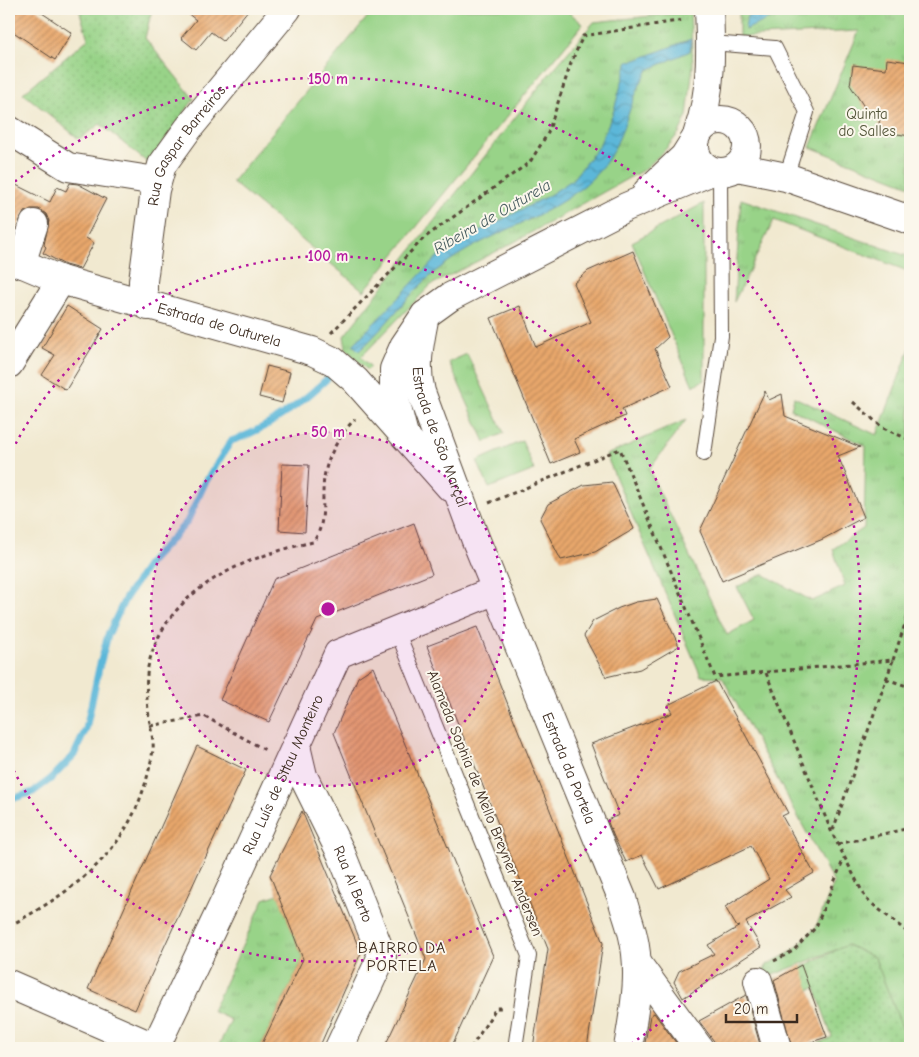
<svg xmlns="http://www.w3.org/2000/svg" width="919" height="1057" viewBox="0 0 919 1057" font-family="'Comic Neue',sans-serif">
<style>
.grass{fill:#98d388;stroke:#6a7e53}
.park{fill:url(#park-tufts);stroke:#6a7e53}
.garden{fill:url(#garden-dots);stroke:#6a7e53}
.water{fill:url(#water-waves);stroke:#4b707c}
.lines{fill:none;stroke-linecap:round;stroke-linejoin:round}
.stream{stroke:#5bb7d9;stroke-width:7}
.building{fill:url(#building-hatch)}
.lane-casing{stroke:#564739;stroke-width:16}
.street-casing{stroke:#564739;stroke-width:30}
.secondary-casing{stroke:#564739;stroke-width:30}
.path{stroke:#564739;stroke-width:3;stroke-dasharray:4 4;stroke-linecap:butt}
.lane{stroke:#fff;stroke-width:14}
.street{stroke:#fff;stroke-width:28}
.secondary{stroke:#fff;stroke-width:28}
.ring{fill:none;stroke:#b5179e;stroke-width:2.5;stroke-dasharray:2.5 5}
.labels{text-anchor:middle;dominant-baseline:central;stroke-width:4;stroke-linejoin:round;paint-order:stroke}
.park-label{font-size:15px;fill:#525438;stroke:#fbf7ec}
.street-label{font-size:15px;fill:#3b2a1e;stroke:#fbf7ec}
.water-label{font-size:16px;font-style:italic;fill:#465b5f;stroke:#fbf7ec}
.neighbourhood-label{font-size:16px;letter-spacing:1px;fill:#3b2a1e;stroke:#fbf7ec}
.centre{fill:#b5179e;stroke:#fbf7ec;stroke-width:2.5}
.ring-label{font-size:15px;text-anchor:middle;font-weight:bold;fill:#b5179e;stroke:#fbf7ec;stroke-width:4;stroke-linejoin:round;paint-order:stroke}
</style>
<defs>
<pattern id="park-tufts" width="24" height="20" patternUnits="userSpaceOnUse" patternTransform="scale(1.25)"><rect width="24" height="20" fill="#98d388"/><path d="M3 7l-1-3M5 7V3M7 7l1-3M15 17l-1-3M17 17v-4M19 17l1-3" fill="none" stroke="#84b575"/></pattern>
<pattern id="garden-dots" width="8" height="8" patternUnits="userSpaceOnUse" patternTransform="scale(1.25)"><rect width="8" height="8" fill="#98d388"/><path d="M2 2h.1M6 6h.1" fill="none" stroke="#84b575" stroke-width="1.8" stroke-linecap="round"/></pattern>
<pattern id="water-waves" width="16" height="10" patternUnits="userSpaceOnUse" patternTransform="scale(1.25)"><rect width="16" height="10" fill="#5bb7d9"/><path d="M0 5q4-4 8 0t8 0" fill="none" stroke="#4c95af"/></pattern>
<pattern id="building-hatch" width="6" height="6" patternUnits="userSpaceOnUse" patternTransform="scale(1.25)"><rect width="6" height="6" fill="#e8a76c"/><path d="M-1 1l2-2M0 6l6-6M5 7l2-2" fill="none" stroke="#bd8858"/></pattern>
</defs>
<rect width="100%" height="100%" fill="#fbf7ec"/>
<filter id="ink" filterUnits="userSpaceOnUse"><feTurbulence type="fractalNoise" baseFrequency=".02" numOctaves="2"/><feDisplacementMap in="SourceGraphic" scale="10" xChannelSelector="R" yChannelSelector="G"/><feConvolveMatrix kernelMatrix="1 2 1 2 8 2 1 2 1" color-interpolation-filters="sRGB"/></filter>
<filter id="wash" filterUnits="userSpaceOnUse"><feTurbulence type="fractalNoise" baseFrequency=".0096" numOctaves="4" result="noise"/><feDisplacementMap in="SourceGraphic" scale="20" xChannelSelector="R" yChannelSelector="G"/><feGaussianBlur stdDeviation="1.12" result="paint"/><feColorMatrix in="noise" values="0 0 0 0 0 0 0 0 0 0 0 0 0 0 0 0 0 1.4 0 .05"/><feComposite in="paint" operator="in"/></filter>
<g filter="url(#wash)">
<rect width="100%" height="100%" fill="#f1e9d0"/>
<g class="grass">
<polygon points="374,9 565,9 583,24 364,291 232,182"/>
<polygon points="704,203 704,380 693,386 632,242"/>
<polygon points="522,441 534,470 489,488 477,461"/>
</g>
<g class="park">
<polygon points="739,9 910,9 910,186 810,147 859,31 739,37"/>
<polygon points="690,12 693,65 687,116 679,133 664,151 645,169 507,246 431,285 361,357 371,367 367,370 346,349 344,336 546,78 594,22"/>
<polygon points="741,199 910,257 910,272 774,220 734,302"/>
<polygon points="910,348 910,1048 875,959 848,945 758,981 767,965 793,951 816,927 834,883 722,677 701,676 606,455 686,420 649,470 727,635 754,620 737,587 763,574 812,601 845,586 833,549 864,528 866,446 791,409 794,397 877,435"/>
<polygon points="467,354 504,433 485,442 449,362"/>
<polygon points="278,894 303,959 260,1048 221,1048 218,1047 231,1020 212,1011 264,899"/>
</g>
<g class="garden">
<polygon points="79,9 152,9 145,38 194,99 148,163 100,124 79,139 23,93 88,39"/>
<polygon points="847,945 875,958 910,1048 808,1048 832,1037 815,988 775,1004 766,984"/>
</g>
<g class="water">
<polygon points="764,9 791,9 745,30 747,16"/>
<path d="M691 39 690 51 648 70C628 101 625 141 600 170 560 216 496 228 448 262 413 286 390 323 359 351L353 345 445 249 548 196 572 180 599 146 613 113 628 61 636 60Z"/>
</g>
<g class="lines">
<path class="stream" d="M9 800 33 792 52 778 74 755 86 729 99 668 108 635 125 599 149 563 187 522 205 483 231 441C268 429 302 403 330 376"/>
</g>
<g id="blocks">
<g class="building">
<polygon points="9,9 36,9 72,33 55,60 9,29"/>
<polygon points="182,9 249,9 223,41 211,32 196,50 181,38 196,20"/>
<polygon points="887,59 910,62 910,136 878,131 880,117 870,116 850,85 853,65 886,69"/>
<polygon points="70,183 78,184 106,199 86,238 94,243 80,269 65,265 43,253 46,247 44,245 49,221 46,214 39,209 31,209 24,212 15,231 9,227 9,194 14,184 50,202 57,187 66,191"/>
<polygon points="633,251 668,337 655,349 672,386 622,409 625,416 574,439 580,452 551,464 491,318 520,306 536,347 591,322 574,283 588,271"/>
<polygon points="67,306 103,329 66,390 42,375 55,355 42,348"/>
<polygon points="267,366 290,372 282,403 259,397"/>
<polygon points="765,391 769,400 782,394 785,416 860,447 838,456 864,517 823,539 722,581 700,531"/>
<polygon points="282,464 309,465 305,532 279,530"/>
<polygon points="612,482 634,529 595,552 561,560 540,519 548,504 584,485"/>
<polygon points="414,523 432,574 317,620 269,722 220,700 274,579"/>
<polygon points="657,599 679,646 640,669 606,677 584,636 593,621 619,608 636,602"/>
<polygon points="477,627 603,943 587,1048 533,1048 548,949 427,646"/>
<polygon points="373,667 493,956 451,1048 384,1048 426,959 334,733 358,677"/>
<polygon points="716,681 788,813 782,816 814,873 785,890 791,897 746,922 761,947 683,998 674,982 679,971 714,954 708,945 740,926 737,927 725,907 769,879 751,846 659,889 642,855 626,862 614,837 607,820 619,815 591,744 672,713 668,705"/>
<polygon points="197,746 246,770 135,1010 88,989"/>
<polygon points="302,811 361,953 319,1048 260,1048 303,959 270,875"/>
<polygon points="801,965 827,1037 792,1048 774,980"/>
<polygon points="746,995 761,1048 719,1048 699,1021"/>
<polygon points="654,1013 680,1048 644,1048 650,1016"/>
</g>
</g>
</g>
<g filter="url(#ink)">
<use href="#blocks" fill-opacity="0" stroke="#564739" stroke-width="1"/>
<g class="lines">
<g class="lane-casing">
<g id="lane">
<polyline points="711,43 775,48 807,112 786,177"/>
<polyline points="704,454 721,336 720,172"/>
<polyline points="397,631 529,956 515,1048"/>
</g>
</g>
<g class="street-casing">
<g id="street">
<polyline points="9,130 68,167 156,181"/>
<polyline points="647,192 684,157 696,138"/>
<path id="s1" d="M9 258 61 280 312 351 333 361 355 380 450 487"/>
<polyline points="21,264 34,224"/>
<path id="s2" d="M148 306 143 294V281L155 190 162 165 188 129 287 9"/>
<path id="s3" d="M425 315C420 341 414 365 421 392L475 538 622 898C625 911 630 923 633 936 642 974 634 1011 628 1048"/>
<polyline points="9,364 61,280"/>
<polyline points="403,431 394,396 394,369 404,346 425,315 450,297 626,207 712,171"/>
<path id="s4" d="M296 746 303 776 341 853 382 956 339 1048"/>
<polyline points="637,963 699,1048"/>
<polyline points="758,981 777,1048"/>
<polyline points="9,984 156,1048"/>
<path id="s5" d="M155 1048 226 899 338 654 496 590"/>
</g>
</g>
<g class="secondary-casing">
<g id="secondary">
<circle cx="721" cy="146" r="26"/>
<path d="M698 132C712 91 711 51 709 9"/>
<polyline points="737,167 786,177 910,220"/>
</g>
</g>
<g class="path">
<polyline points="331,333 424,238 530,162 548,133 571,63 583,36 684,20"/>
<polyline points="853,402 883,428 910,440"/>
<polyline points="489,503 620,449 715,677 893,660 832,833"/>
<polyline points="893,660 910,609"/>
<polyline points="766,673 832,833 866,899 910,934"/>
<polyline points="886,679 910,687"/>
<polyline points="150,726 204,716 267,751"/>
<polyline points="838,844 910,828"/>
<path d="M9 926C87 884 138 842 153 750 154 741 151 731 150 723 147 706 145 684 148 667 165 589 244 557 313 542 327 524 321 500 324 478 327 457 340 434 355 419"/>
<polyline points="774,961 793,951 816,927 844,858"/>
<polyline points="471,1048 496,1008 504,1008"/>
</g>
<use href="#lane" class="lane"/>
<use href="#street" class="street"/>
<use href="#secondary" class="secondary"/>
</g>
</g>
<circle cx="328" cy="609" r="177" fill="#b5179e" fill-opacity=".12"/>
<g class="ring">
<circle cx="328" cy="609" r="177"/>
<path d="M9 457A353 353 0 1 1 9 761"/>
<path d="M9 186A530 530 0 1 1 628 1046"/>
</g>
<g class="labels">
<g class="park-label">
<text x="867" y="114">Quinta<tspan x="867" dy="17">do Salles</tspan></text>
</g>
<g class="street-label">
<text stroke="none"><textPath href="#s2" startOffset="172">Rua Gaspar Barreiros</textPath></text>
<text stroke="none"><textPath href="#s1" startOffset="221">Estrada de Outurela</textPath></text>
<text stroke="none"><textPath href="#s3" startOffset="126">Estrada de São Marçal</textPath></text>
<text stroke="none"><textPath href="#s3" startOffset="482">Estrada da Portela</textPath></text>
<text stroke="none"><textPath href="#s5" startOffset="302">Rua Luís de Sttau Monteiro</textPath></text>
<text transform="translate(485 803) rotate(68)">Alameda Sophia de Mello Breyner Andersen</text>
<text stroke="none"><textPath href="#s4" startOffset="150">Rua Al Berto</textPath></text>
</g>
<g class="water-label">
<text transform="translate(492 217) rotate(-30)">Ribeira de Outurela</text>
</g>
<g class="neighbourhood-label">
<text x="402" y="948">BAIRRO DA<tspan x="402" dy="18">PORTELA</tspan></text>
</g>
</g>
<circle cx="328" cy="609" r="8" class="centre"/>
<g class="ring-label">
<text x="328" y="84">150 m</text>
<text x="328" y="261">100 m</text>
<text x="328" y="437">50 m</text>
</g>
<rect width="919" height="1057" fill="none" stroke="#fbf7ec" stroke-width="30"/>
<path d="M726 1014v8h71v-8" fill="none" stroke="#3b2a1e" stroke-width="2.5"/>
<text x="734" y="1014" font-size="15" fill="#3b2a1e" stroke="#fbf7ec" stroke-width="4" paint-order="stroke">20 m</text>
</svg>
